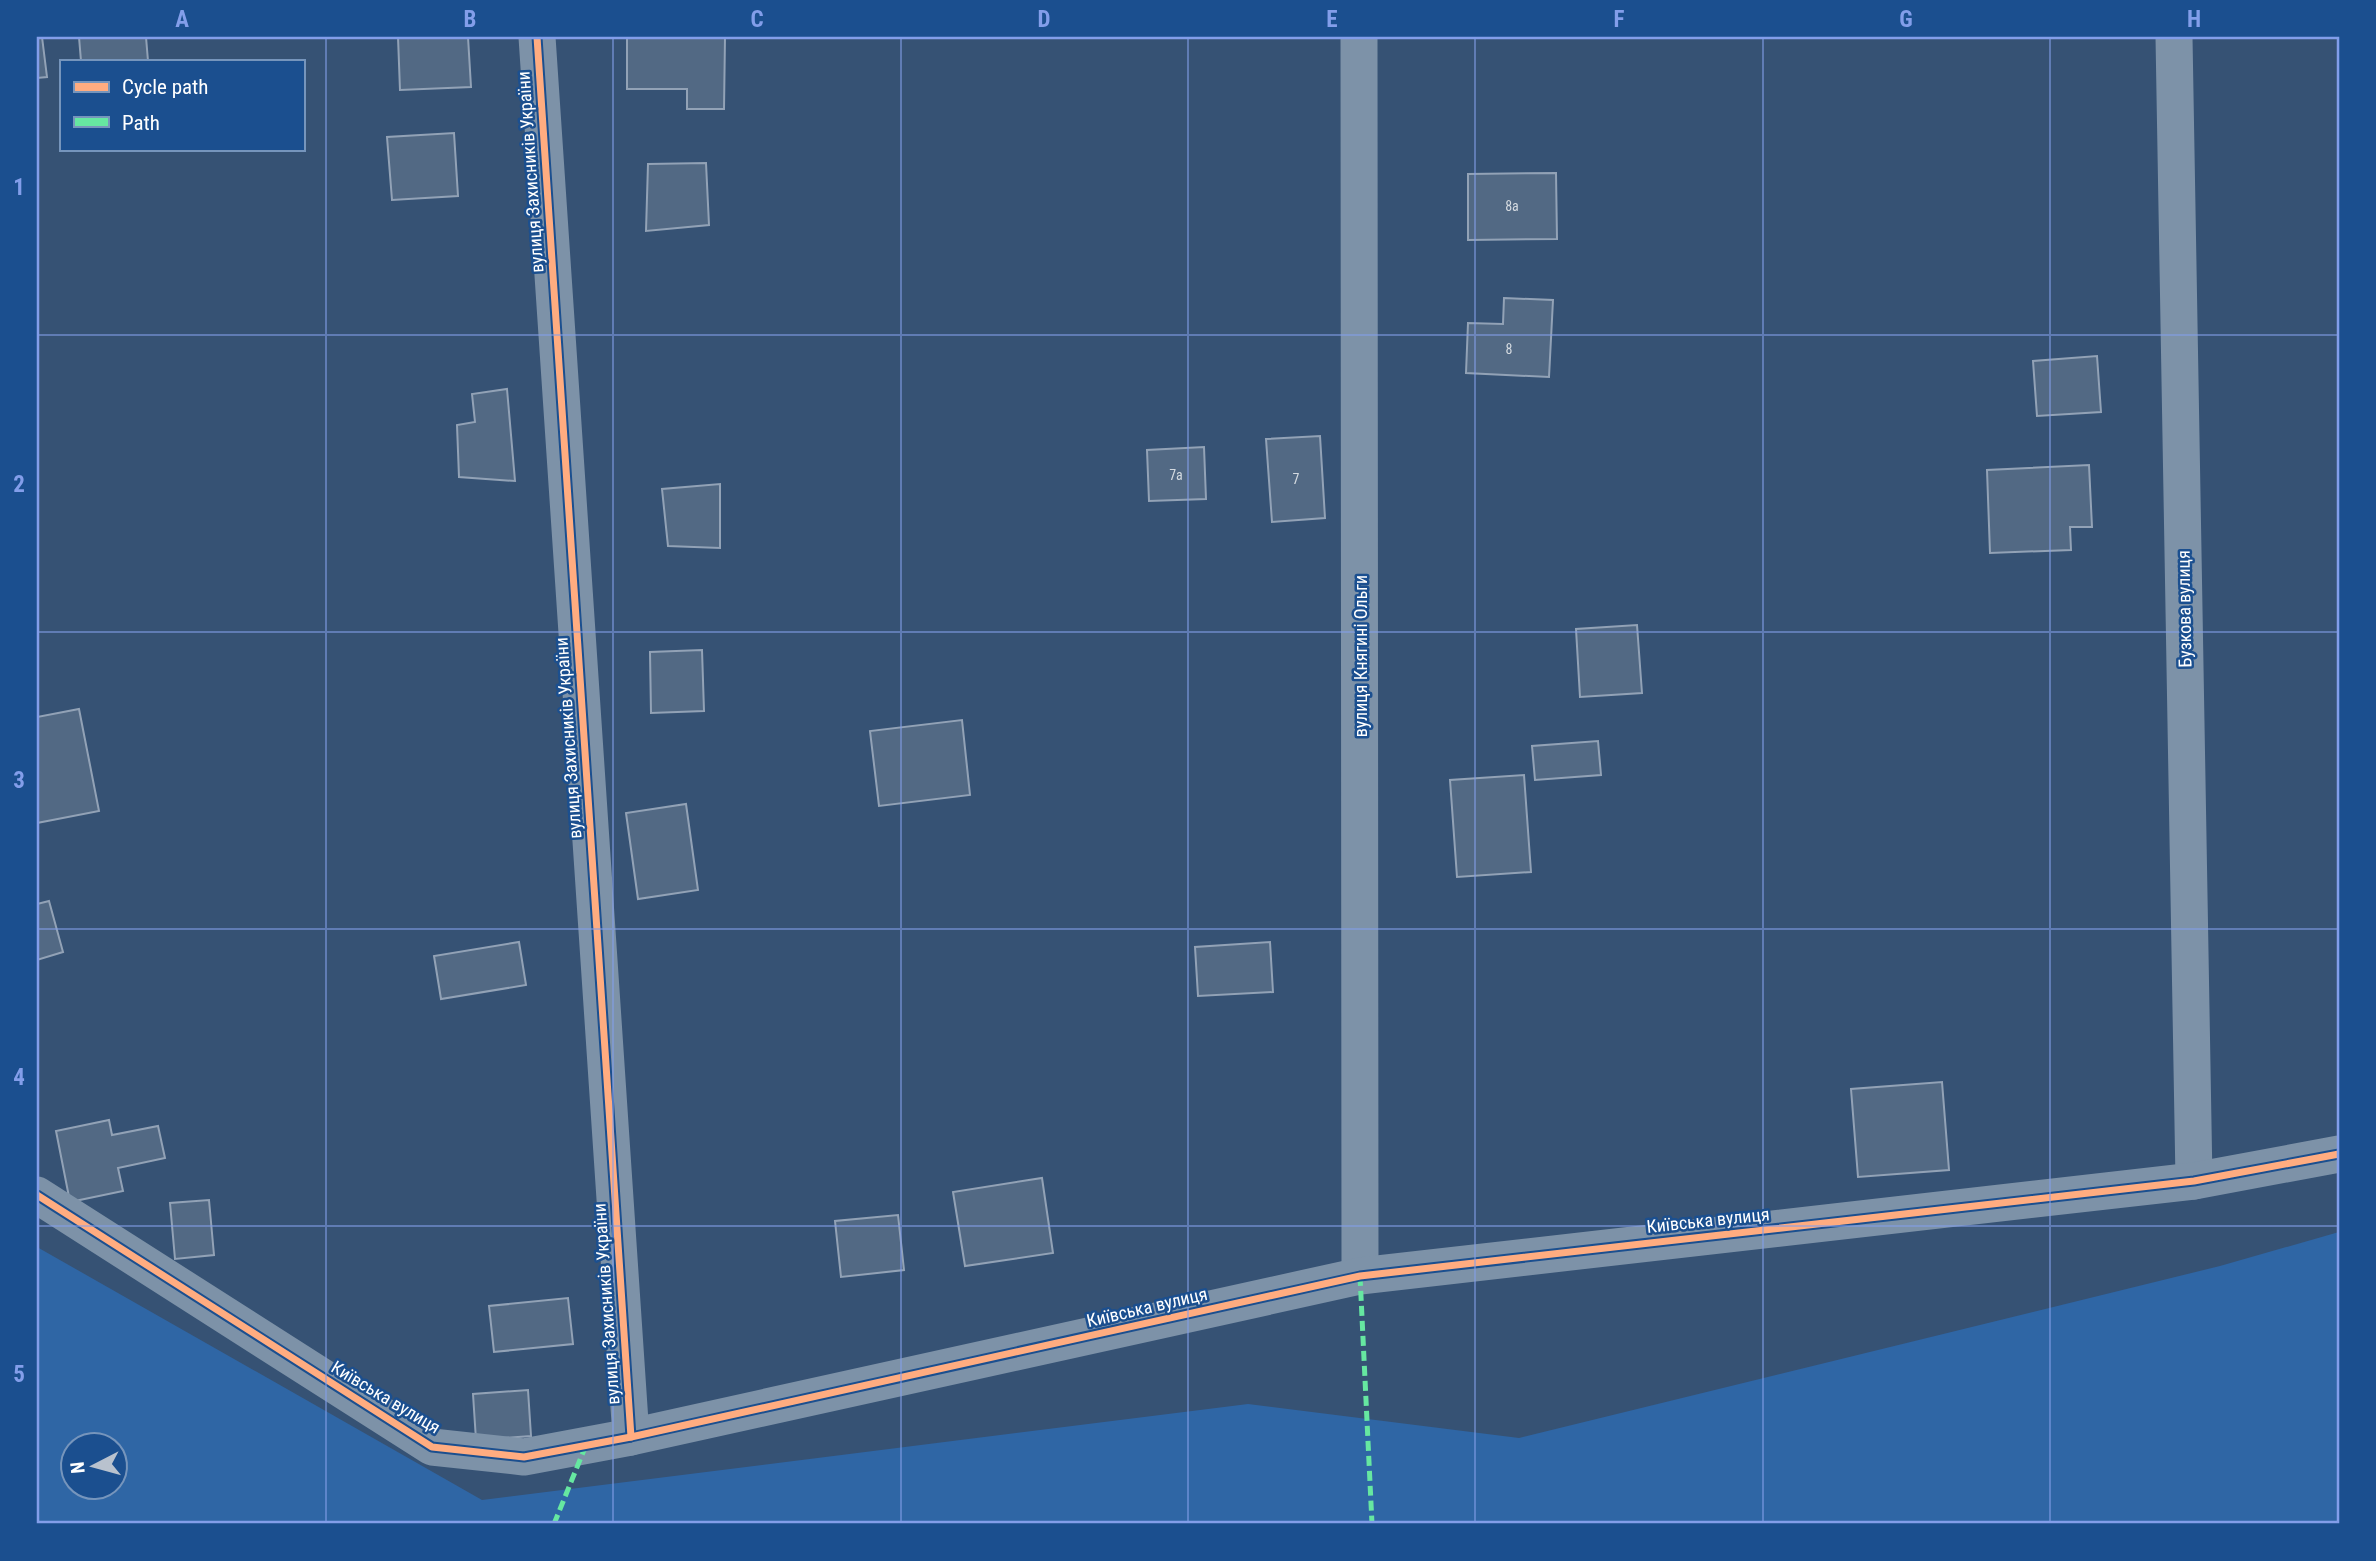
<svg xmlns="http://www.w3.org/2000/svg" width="2376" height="1561" viewBox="0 0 2376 1561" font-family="'Roboto Condensed',sans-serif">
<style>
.green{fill:#2f66a5;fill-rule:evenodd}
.building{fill:#526984;stroke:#92a2b6;stroke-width:2}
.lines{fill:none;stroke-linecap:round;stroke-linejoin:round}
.minor{stroke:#7d92a8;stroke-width:37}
.quiet{stroke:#66e7a1;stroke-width:5;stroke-dasharray:10 5;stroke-linecap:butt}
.cycleway-casing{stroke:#1b4f8f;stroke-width:11}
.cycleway{stroke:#ffac80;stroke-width:7}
.grid{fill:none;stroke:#839eea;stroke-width:2;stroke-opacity:0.55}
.labels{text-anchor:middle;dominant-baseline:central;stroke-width:5;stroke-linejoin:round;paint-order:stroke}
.number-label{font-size:14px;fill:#d4dae0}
.street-label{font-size:18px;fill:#fff;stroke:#1b4f8f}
.neatline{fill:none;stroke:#839eea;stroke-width:2.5}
.grid-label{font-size:23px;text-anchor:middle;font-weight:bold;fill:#839eea}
</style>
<rect width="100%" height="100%" fill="#365274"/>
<path class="green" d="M2339 1232V1524H37V1247L482 1500 1248 1404 1519 1438 2220 1266ZM74 1446H116V1488H74Z"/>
<g class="building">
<polygon points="37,37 42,37 47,77 37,78"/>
<polygon points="79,37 146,37 148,61 81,61"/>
<polygon points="398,37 468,37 471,87 400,90"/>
<polygon points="627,37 725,37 724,109 687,109 687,89 627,89"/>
<polygon points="454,133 458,196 392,200 387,137"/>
<polygon points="706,163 709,225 646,231 648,164"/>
<polygon points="1556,173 1557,239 1468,240 1468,174"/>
<polygon points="1504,298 1553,300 1549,377 1466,373 1468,323 1503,324"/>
<polygon points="2097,356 2101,412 2037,416 2033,361"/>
<polygon points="507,389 515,481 459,477 457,425 475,422 472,394"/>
<polygon points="1320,436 1325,518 1272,522 1266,439"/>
<polygon points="1204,447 1206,499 1149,501 1147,450"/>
<polygon points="2089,465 2092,527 2070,527 2071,550 1990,553 1987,470"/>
<polygon points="720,484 720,548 668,546 662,489"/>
<polygon points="1637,625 1642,693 1580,697 1576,629"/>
<polygon points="702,650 704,711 651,713 650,652"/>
<polygon points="79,709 99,811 37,823 37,717"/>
<polygon points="962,720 970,795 879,806 870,731"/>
<polygon points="1598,741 1601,775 1535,780 1532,746"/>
<polygon points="1524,775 1531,872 1457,877 1450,780"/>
<polygon points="686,804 698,890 638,899 626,813"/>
<polygon points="49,901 63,952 37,960 37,904"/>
<polygon points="519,942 526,985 441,999 434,956"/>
<polygon points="1270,942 1273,992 1198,996 1195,947"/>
<polygon points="1942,1082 1949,1170 1858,1177 1851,1089"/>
<polygon points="109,1120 112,1135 158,1126 165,1158 118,1168 123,1191 70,1202 56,1131"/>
<polygon points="1042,1178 1053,1253 965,1266 953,1192"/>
<polygon points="209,1200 214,1255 175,1259 170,1203"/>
<polygon points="898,1215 904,1270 841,1277 835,1221"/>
<polygon points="568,1298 573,1344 494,1352 489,1306"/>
<polygon points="528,1390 531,1436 476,1440 473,1394"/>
</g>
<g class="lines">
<g class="minor">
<polyline points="537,37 631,1437"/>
<polyline points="1359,37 1360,1276"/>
<polyline points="2174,37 2194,1181"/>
<polyline points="37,1195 432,1447 524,1457 631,1437 1360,1276 2194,1181 2339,1154"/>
</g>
<g class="quiet">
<polyline points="1360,1276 1372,1524"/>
<polyline points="554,1524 586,1445"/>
</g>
<g class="cycleway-casing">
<g id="cycleway">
<polyline points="537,37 631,1437"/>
<polyline points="37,1195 432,1447 524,1457 631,1437 1360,1276 2194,1181 2339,1154"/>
</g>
</g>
<use href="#cycleway" class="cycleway"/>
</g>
<path class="grid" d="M326 37V1524M613 37V1524M901 37V1524M1188 37V1524M1475 37V1524M1763 37V1524M2050 37V1524M37 335H2339M37 632H2339M37 929H2339M37 1226H2339"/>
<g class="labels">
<g class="number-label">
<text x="1512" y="206">8а</text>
<text x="1509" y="349">8</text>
<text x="1176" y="475">7а</text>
<text x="1296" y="479">7</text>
</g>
<g class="street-label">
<text transform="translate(530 172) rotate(-94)">вулиця Захисників України</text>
<text transform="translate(2184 609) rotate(-91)">Бузкова вулиця</text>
<text transform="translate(1360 656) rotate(-90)">вулиця Княгині Ольги</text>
<text transform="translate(568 738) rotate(-94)">вулиця Захисників України</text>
<text transform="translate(1708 1220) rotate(-6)">Київська вулиця</text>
<text transform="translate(606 1304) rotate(-94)">вулиця Захисників України</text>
<text transform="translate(1147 1307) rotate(-13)">Київська вулиця</text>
<text transform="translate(386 1397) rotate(31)">Київська вулиця</text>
</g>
</g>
<rect width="2376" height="1561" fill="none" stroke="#1b4f8f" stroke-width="77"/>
<rect x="60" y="60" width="245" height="91" fill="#1b4f8f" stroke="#7695bc" stroke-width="2"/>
<rect x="74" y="82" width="35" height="10" fill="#ffac80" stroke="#7695bc" stroke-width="2"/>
<text x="122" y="94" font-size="21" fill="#ffffff">Cycle path</text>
<rect x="74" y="117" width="35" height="10" fill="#66e7a1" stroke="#7695bc" stroke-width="2"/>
<text x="122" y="130" font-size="21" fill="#ffffff">Path</text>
<g transform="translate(94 1466) rotate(264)"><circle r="33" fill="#1b4f8f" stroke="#7695bc" stroke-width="2"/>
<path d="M0-5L12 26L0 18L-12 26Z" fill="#b9c2ce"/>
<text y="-10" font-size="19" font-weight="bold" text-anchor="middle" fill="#ffffff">N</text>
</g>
<rect x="38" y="38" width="2300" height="1484" class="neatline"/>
<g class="grid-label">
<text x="182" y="27">A</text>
<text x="470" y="27">B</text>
<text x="757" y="27">C</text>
<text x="1044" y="27">D</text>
<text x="1332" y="27">E</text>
<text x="1619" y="27">F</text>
<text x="1906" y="27">G</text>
<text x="2194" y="27">H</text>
<text x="19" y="195">1</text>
<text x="19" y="492">2</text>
<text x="19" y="788">3</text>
<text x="19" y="1085">4</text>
<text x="19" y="1382">5</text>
</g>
</svg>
